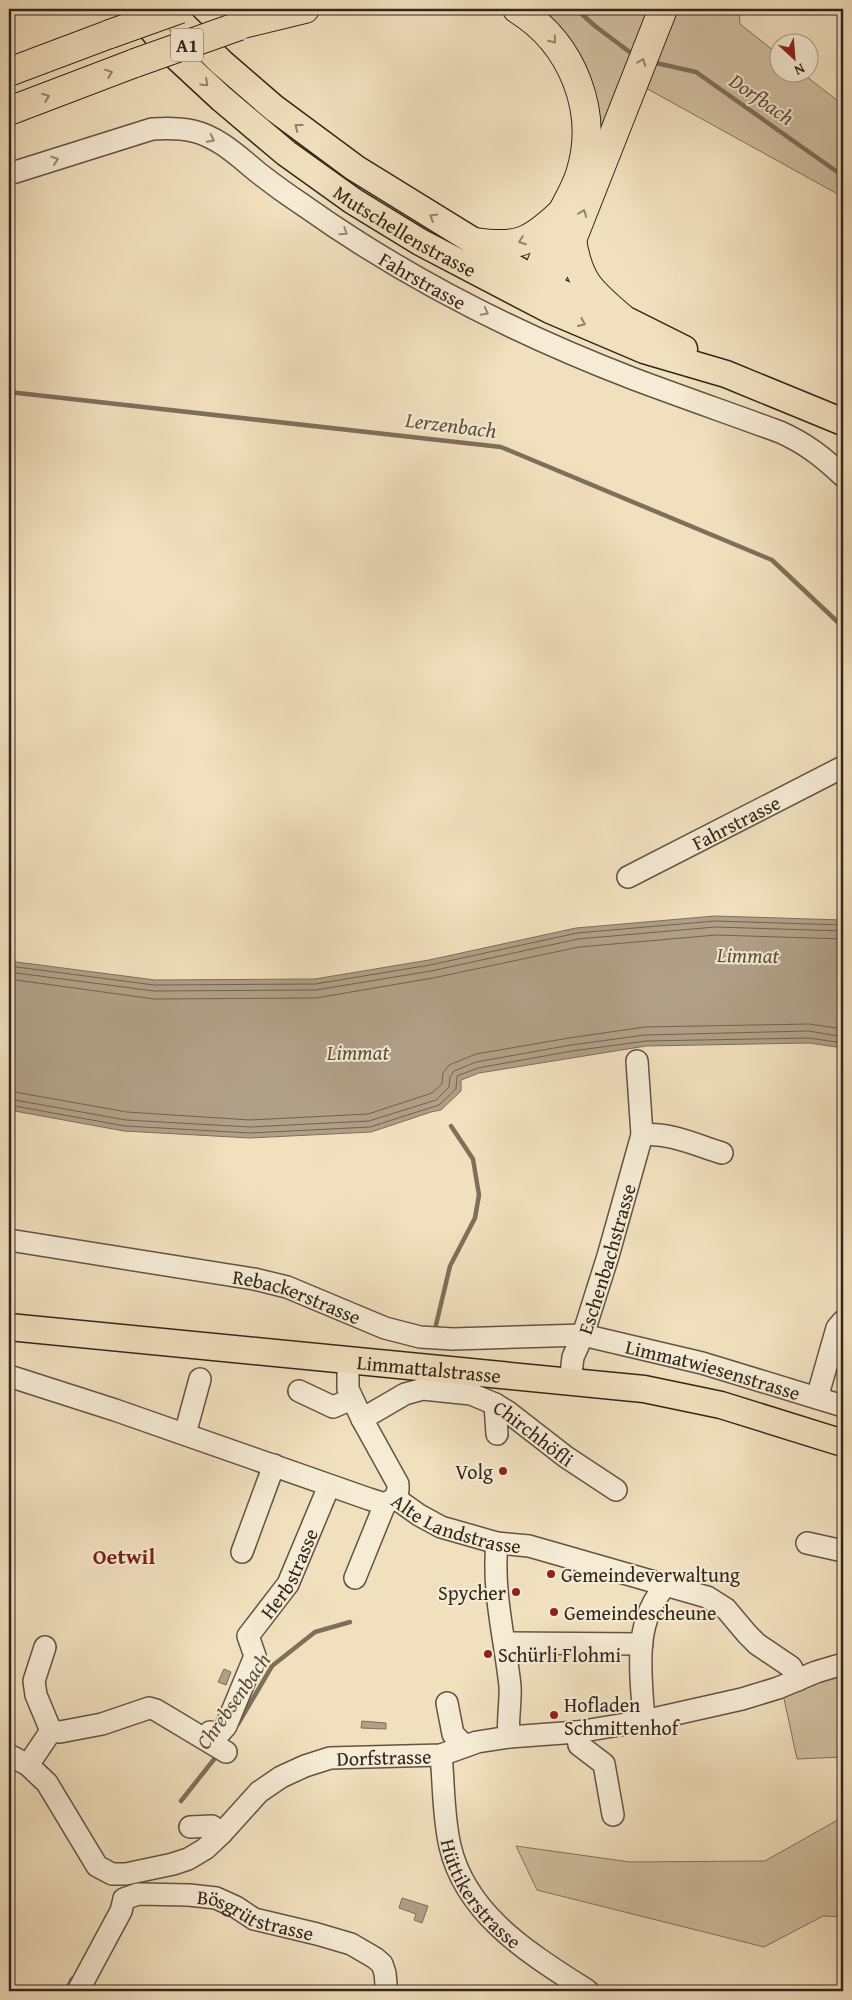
<svg xmlns="http://www.w3.org/2000/svg" width="852" height="2000" viewBox="0 0 852 2000" font-family="'Gentium Book Plus',serif">
<style>
.green{fill:#d1c0a2;stroke:#82725e}
.water{fill:#b0a087;stroke:#7e6f5c}
.lines{fill:none;stroke-linecap:round;stroke-linejoin:round}
.shore{stroke:#716251;stroke-width:1}
.stream{stroke:#7e6f5c;stroke-width:4.5}
.minor-casing{stroke:#625444;stroke-width:24}
.major-casing{stroke:#32251b;stroke-width:29}
.highway-casing{stroke:#32251b;stroke-width:30}
.minor{stroke:#f6ebd5;stroke-width:21}
.major{stroke:#f1e0be;stroke-width:26}
.highway{stroke:#f1e0be;stroke-width:28}
.highway-bridge-casing{stroke:#32251b;stroke-width:30;stroke-linecap:butt}
.highway-bridge{stroke:#f1e0be;stroke-width:28}
.oneway{stroke:#92826c}
.oneway2{stroke:#948878}
.poi-dot{fill:#8f2418;stroke:#f6ebd5;stroke-width:2}
.labels{text-anchor:middle;dominant-baseline:central;stroke-width:4;stroke-linejoin:round;paint-order:stroke}
.shield{fill:#f6ebd5;stroke:#6d6053;stroke-width:1}
.shield-label{font-size:19px;font-weight:bold;fill:#32251b}
.street-label{font-size:20px;fill:#32251b;stroke:#f6ebd5}
.poi-label{font-size:20px;fill:#32251b;stroke:#f6ebd5;text-anchor:start}
.water-label{font-size:21px;font-style:italic;fill:#5e5041;stroke:#f6ebd5}
.quarter-label{font-size:22px;font-weight:bold;fill:#7a1f14;stroke:#f6ebd5}
</style>
<rect width="100%" height="100%" fill="#f1e0be"/>
<filter id="stains"><feTurbulence type="fractalNoise" baseFrequency=".004" numOctaves="4"/><feColorMatrix values="0 0 0 0 .2 0 0 0 0 .09 0 0 0 0 .02 0 0 0 .5 -.17"/></filter>
<radialGradient id="worn" r=".72"><stop offset=".6" stop-color="#630" stop-opacity="0"/><stop offset="1" stop-color="#630" stop-opacity=".3"/></radialGradient>
<g class="green">
<polygon points="531,9 657,9 588,186 594,134"/>
<polygon points="674,9 739,9 740,24 779,55 780,72 802,73 843,105 843,197 644,87"/>
<polygon points="843,1671 843,1763 842,1757 797,1759 783,1694"/>
<polygon points="843,1817 843,1917 823,1916 764,1947 537,1890 516,1846 630,1862 765,1861"/>
</g>
<g class="water">
<polygon points="715,916 843,920 843,1048 809,1043 646,1046 479,1073 461,1080 461,1091 441,1110 431,1112 371,1132 250,1138 124,1131 9,1110 9,961 155,980 315,979 429,960 576,928"/>
<polygon points="224,1669 231,1672 226,1685 218,1682"/>
<polygon points="362,1721 386,1723 386,1729 361,1728"/>
<polygon points="402,1898 428,1906 422,1923 414,1920 416,1914 399,1908"/>
</g>
<g class="lines">
<g class="shore">
<polyline points="9,966 154,985 315,984 430,965 577,933 715,921 843,925"/>
<polyline points="9,972 154,991 316,990 431,971 578,939 715,927 843,931"/>
<polyline points="9,979 154,999 316,998 433,978 579,947 716,935 843,939"/>
<polyline points="9,1091 127,1112 250,1120 368,1114 432,1093 442,1084 443,1073 449,1065 476,1054 569,1038 645,1027 809,1024 843,1029"/>
<polyline points="9,1099 126,1120 250,1127 369,1121 436,1100 449,1087 450,1077 454,1071 476,1062 571,1045 645,1035 809,1031 843,1037"/>
<polyline points="9,1105 125,1126 250,1133 370,1127 439,1105 456,1089 457,1076 478,1068 572,1051 646,1041 809,1038 843,1043"/>
</g>
<g class="stream">
<polyline points="576,9 595,26 635,56"/>
<polyline points="656,63 696,72 843,176"/>
<polyline points="9,392 501,447 772,560 843,627"/>
<polyline points="436,1325 450,1266 475,1218 479,1195 473,1159 451,1126"/>
<polyline points="238,1724 272,1666 315,1632 350,1622"/>
<polyline points="181,1801 219,1753"/>
<polyline points="66,1991 72,1979"/>
</g>
<g class="minor-casing">
<g id="minor">
<path id="s1" d="M9 174 152 129C166 128 180 128 193 131 219 137 240 158 260 174 274 185 288 195 303 205 403 276 519 335 634 379 682 397 731 414 780 432 805 443 823 457 843 476"/>
<path id="s2" d="M628 877 843 767"/>
<path d="M642 1135C669 1132 696 1145 722 1153"/>
<path id="s3" d="M9 1240 254 1279 287 1287 385 1328 420 1337 453 1339 583 1335 702 1363 843 1406"/>
<polyline points="348,1360 348,1389 362,1419 398,1484 398,1490 395,1498"/>
<polyline points="9,1376 115,1410 369,1499 385,1504 395,1498"/>
<path id="s4" d="M570 1382 573 1357 583 1335 608 1256 642 1135 637 1061"/>
<polyline points="299,1391 333,1407 352,1399"/>
<polyline points="817,1398 837,1328 843,1321"/>
<polyline points="495,1404 497,1434"/>
<path id="s5" d="M362 1419 405 1394 423 1389 471 1394 495 1404 508 1412 566 1457 616 1490"/>
<polyline points="185,1434 200,1379"/>
<path id="s6" d="M395 1498 419 1515 441 1527 497 1543 529 1546 707 1597 726 1609 747 1634 757 1644 791 1667 798 1680"/>
<path d="M497 1543C492 1591 505 1639 510 1686 511 1703 507 1720 509 1737"/>
<polyline points="807,1543 843,1551"/>
<polyline points="242,1552 274,1465"/>
<polyline points="355,1578 385,1504"/>
<polyline points="505,1643 642,1644"/>
<polyline points="447,1703 453,1734 465,1746"/>
<path d="M644 1721C641 1673 632 1623 666 1585"/>
<polyline points="51,1731 60,1732 102,1724 149,1708 156,1710 226,1752"/>
<path id="s7" d="M210 1732 217 1736 226 1726 255 1656 248 1636 288 1584 329 1486"/>
<polyline points="577,1732 579,1745 604,1764 613,1815"/>
<path id="s8" d="M9 1755 28 1765 47 1783 97 1866 112 1874H126L173 1864 188 1859 205 1849 222 1833 259 1792 281 1777 305 1766 330 1758 441 1755 477 1742 509 1737 577 1732 644 1721 742 1699 778 1688 816 1672 843 1664"/>
<path id="s9" d="M441 1755C444 1785 443 1816 450 1846 466 1916 532 1955 588 1991"/>
<polyline points="28,1765 51,1731 36,1695 34,1681 45,1647"/>
<polyline points="190,1827 212,1826 222,1833"/>
<path id="s10" d="M124 1899 138 1894 189 1895 216 1898 236 1907 254 1919 317 1934 351 1944 375 1958 382 1964 385 1973 386 1984 385 1991"/>
<polyline points="78,1991 121,1911 124,1899"/>
</g>
</g>
<g class="major-casing">
<g id="major">
<path id="s11" d="M136 9 167 48 222 99 286 153 353 201 420 242 550 310 644 350 726 374 843 422"/>
<polyline points="167,9 222,63 274,108 355,168 475,242 504,262 539,282 584,304 622,318 684,349"/>
<path id="s12" d="M9 1327 644 1389 721 1405 843 1443"/>
</g>
</g>
<g class="highway-casing">
<g id="highway">
<path d="M517 9C572 43 600 111 580 174 576 187 569 199 562 212 556 225 551 240 545 254L540 267 539 282"/>
<polyline points="243,24 305,9"/>
<polyline points="9,72 110,34"/>
<polyline points="9,111 135,63"/>
<path d="M572 240C579 283 591 291 622 318"/>
<path d="M475 242C517 248 529 243 560 214"/>
<polyline points="542,280 554,272 572,240 663,9"/>
</g>
</g>
<use href="#minor" class="minor"/>
<use href="#major" class="major"/>
<use href="#highway" class="highway"/>
<g class="highway-bridge-casing">
<g id="highway-bridge">
<polyline points="110,34 180,9"/>
<polyline points="135,63 239,26"/>
</g>
</g>
<use href="#highway-bridge" class="highway-bridge"/>
</g>
<defs><path id="oneway-chevron" d="M-2-3.5L2.5 0L-2 3.5" fill="none" stroke-width="1.6" stroke-linecap="round" stroke-linejoin="round" transform="scale(1.25)"/></defs>
<g class="oneway">
<use href="#oneway-chevron" transform="translate(553 40) rotate(51)"/>
<use href="#oneway-chevron" transform="translate(642 62) rotate(-69)"/>
<use href="#oneway-chevron" transform="translate(109 73) rotate(-21)"/>
<use href="#oneway-chevron" transform="translate(205 83) rotate(43)"/>
<use href="#oneway-chevron" transform="translate(46 97) rotate(-21)"/>
<use href="#oneway-chevron" transform="translate(298 127) rotate(-142)"/>
<use href="#oneway-chevron" transform="translate(583 213) rotate(-69)"/>
<use href="#oneway-chevron" transform="translate(433 217) rotate(-149)"/>
<use href="#oneway-chevron" transform="translate(522 241) rotate(160)"/>
<use href="#oneway-chevron" transform="translate(582 323) rotate(23)"/>
</g>
<g class="oneway2">
<use href="#oneway-chevron" transform="translate(211 139) rotate(27)"/>
<use href="#oneway-chevron" transform="translate(55 160) rotate(-18)"/>
<use href="#oneway-chevron" transform="translate(344 232) rotate(33)"/>
<use href="#oneway-chevron" transform="translate(485 312) rotate(27)"/>
</g>
<g class="poi-dot">
<circle cx="503" cy="1471" r="5"/>
<circle cx="551" cy="1574" r="5"/>
<circle cx="516" cy="1592" r="5"/>
<circle cx="554" cy="1612" r="5"/>
<circle cx="488" cy="1654" r="5"/>
<circle cx="554" cy="1715" r="5"/>
</g>
<g class="labels">
<rect class="shield" x="171" y="28.5" width="32" height="33" rx="4"/>
<g class="shield-label">
<text x="187" y="45">A1</text>
</g>
<g class="street-label">
<text stroke="none"><textPath href="#s11" startOffset="351">Mutschellenstrasse</textPath></text>
<text stroke="none"><textPath href="#s1" startOffset="466">Fahrstrasse</textPath></text>
<text stroke="none"><textPath href="#s2" startOffset="121">Fahrstrasse</textPath></text>
<text stroke="none"><textPath href="#s4" startOffset="129">Eschenbachstrasse</textPath></text>
<text stroke="none"><textPath href="#s3" startOffset="294">Rebackerstrasse</textPath></text>
<text stroke="none"><textPath href="#s12" startOffset="422">Limmattalstrasse</textPath></text>
<text stroke="none"><textPath href="#s3" startOffset="722">Limmatwiesenstrasse</textPath></text>
<text stroke="none"><textPath href="#s5" startOffset="191">Chirchhöfli</textPath></text>
<text stroke="none"><textPath href="#s6" startOffset="68">Alte Landstrasse</textPath></text>
<text stroke="none"><textPath href="#s7" startOffset="194">Herbstrasse</textPath></text>
<text stroke="none"><textPath href="#s8" startOffset="471">Dorfstrasse</textPath></text>
<text stroke="none"><textPath href="#s9" startOffset="149">Hüttikerstrasse</textPath></text>
<text stroke="none"><textPath href="#s10" startOffset="136">Bösgrütstrasse</textPath></text>
</g>
<g class="poi-label">
<text x="493" y="1471" text-anchor="end">Volg</text>
<text x="561" y="1574">Gemeindeverwaltung</text>
<text x="506" y="1592" text-anchor="end">Spycher</text>
<text x="564" y="1612">Gemeindescheune</text>
<text x="498" y="1654">Schürli Flohmi</text>
<text x="564" y="1704">Hofladen<tspan x="564" dy="23">Schmittenhof</tspan></text>
</g>
<g class="water-label">
<text transform="translate(762 99) rotate(35)">Dorfbach</text>
<text transform="translate(451 425) rotate(7)">Lerzenbach</text>
<text transform="translate(748 955) rotate(1)">Limmat</text>
<text x="358" y="1052">Limmat</text>
<text transform="translate(233 1701) rotate(-55)">Chrebsenbach</text>
</g>
<g class="quarter-label">
<text x="124" y="1556">Oetwil</text>
</g>
</g>
<rect width="852" height="2000" fill="none" stroke="#f1e0be" stroke-width="30"/>
<rect x="10" y="10" width="832" height="1980" fill="none" stroke="#32251b" stroke-width="2.5"/>
<rect x="15" y="15" width="822" height="1970" fill="none" stroke="#32251b"/>
<g transform="translate(794 58) rotate(154)"><circle r="24" fill="#f6ebd5" stroke="#a89c8b"/>
<path d="M0-4L9 19L0 12L-9 19Z" fill="#8f2418"/>
<text y="-8" font-size="14" font-weight="bold" text-anchor="middle" fill="#32251b">N</text>
</g>
<rect width="100%" height="100%" filter="url(#stains)"/>
<rect width="100%" height="100%" fill="url(#worn)"/>
</svg>
